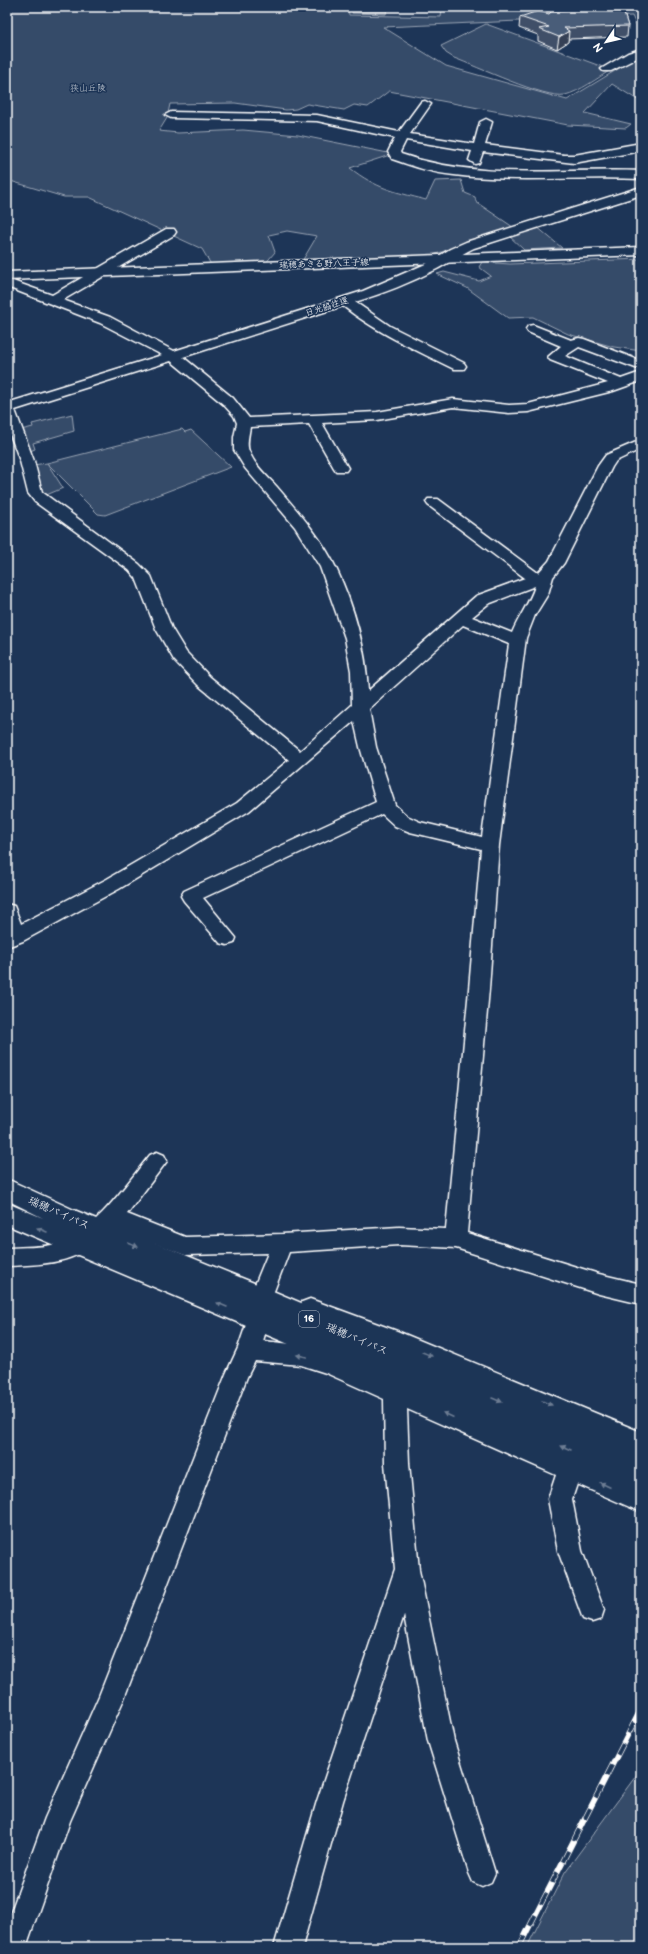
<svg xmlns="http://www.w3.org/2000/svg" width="648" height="1954" viewBox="0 0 648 1954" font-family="'Balsamiq Sans','Klee One',sans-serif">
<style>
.built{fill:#2a4161}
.green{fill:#364b69;stroke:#9aa5b4}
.water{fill:#617289;stroke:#a0aab8}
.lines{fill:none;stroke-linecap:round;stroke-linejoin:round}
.minor-casing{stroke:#fff;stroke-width:3}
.major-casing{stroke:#fff;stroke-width:3}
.highway-casing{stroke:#fff;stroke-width:3}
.minor{fill:#1d3557;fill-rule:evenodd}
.major{fill:#1d3557;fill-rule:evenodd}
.highway{fill:#1d3557;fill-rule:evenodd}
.rail-casing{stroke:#fff;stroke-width:5.5}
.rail{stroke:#1d3557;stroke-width:4;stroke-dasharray:12;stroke-linecap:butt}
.wall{fill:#405068;stroke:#fff}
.shaded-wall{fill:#344155;stroke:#fff}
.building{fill:#4a5d79;stroke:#fff}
.oneway{fill:#6c7c92}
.labels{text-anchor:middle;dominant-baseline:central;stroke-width:3;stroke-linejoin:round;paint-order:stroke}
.far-park-label{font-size:9px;fill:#b9c0ca;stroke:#1d3557}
.far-street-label{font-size:9px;fill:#fff;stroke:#1d3557}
.shield{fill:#1d3557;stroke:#bbc2cd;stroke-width:1}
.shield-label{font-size:10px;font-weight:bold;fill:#fff}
.street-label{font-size:11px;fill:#fff;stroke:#1d3557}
</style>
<rect width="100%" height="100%" fill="#1d3557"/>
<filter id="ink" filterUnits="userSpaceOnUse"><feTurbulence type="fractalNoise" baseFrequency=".025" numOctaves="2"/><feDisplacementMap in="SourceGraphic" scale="8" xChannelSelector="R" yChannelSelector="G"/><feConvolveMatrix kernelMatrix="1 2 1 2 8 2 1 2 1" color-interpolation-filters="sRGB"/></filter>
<g filter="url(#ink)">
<polygon class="built" points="348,7 443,7 441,17 350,14"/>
<g class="green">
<path d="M7 7H348L349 15 441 17 442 8 641 7V35L632 16 383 27 446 66 567 100 641 55V102L612 84 585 113 631 124 626 128 568 125 389 91 368 107 354 105 344 110 307 104 296 109 286 110 235 103 170 104 167 118 159 131 178 133 243 130 298 135 393 154 350 168C377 189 393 191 426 200L435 181 461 180 465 193 475 197 476 202 513 227 433 255 301 263 317 236 287 231 269 235 275 252 264 265 213 268 202 249 89 197H64L7 180Z"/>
<path d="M486 24 611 70C599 77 579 92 565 95 545 99 476 66 454 58L446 53 441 46Z"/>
<polygon points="536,226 562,248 524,250 507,234"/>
<polygon points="641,259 641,351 614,347 568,334 533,317 508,318 467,288 437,274 444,272 479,281 491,276 479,267 482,262 510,264"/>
<polygon points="72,414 74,431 33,443 35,449 30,451 21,430 33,427 32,424"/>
<polygon points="182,429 185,432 191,430 231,467 105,515 98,514 47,463"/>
<polygon points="47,463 63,488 44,496 38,488 33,465"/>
<polygon points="641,1769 641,1947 527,1947 565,1872"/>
</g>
<polygon class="water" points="353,7 388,7 386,14 352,13"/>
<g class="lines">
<g class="minor-casing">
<g id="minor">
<polygon points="641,49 641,56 611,71 603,71 601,69 628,53"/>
<path d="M425 101 431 104 410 134 474 144 480 122 486 119 492 122 485 145 564 155H574L641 143V151L574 163 483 152 479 163 475 164 469 160 472 151 406 140 400 152 401 154C478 181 560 168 641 171V179C579 176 516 183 454 175 432 173 412 166 392 159L388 152 395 138 317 121 171 118 165 115 171 112 317 115 399 132 421 102Z"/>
<path d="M641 187V195L474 248C461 254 450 262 437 269 412 282 382 294 355 302L390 326 464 363 466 366 464 369H454C416 350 377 333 343 306L183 357 233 398 249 418 377 412 453 399 509 405 528 404 608 383 550 360 548 357 561 346 528 332 526 329 528 326 533 325 571 340 579 338 584 339 641 361V370L579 347 565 356 621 379 641 372V381L613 391 528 412 509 413 453 407 377 420 322 423 348 468 346 471H336L334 468 309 424 250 427C249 434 246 444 249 451 254 465 267 476 277 487 298 512 322 538 336 568 354 606 366 649 368 691L476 596 525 578 428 505 426 502 428 499H438L538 573 549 561 598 466 606 455 641 440V449L616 461 612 467 564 563 553 577 548 594 535 615 526 638 499 845 489 989 467 1233 599 1274 641 1284V1304L599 1294 456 1248 399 1245 289 1252 271 1299 263 1302 255 1299 252 1292 268 1253 185 1255 114 1228C80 1263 53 1264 7 1266V1248C23 1247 40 1248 56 1244 94 1234 126 1184 150 1155L157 1152 164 1155 167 1161 127 1214 185 1237 282 1234 399 1227 446 1229 469 989 481 849 410 832 395 826 382 814 203 898 236 938 234 943 227 945 220 943 184 901 181 896 184 891 376 802 360 747 354 721 249 811 119 889 23 941 7 947V904L14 906 21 924 107 879 237 803 289 760 198 685 174 660 156 629 136 578 129 570 35 502 28 493 20 461 7 426V403L162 355 100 323 7 287V279L52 295 166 229H174L176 232 174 235 63 300 110 317 174 351 363 291 428 263 450 249 466 242ZM171 361 223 404 234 416 237 423 234 437V450L245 468 295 527 320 567 345 638 351 671 352 705 300 751 210 677 186 652 172 629 151 576 139 564 42 492 34 461 15 410ZM535 586C530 602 519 616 512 633L472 617 488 604ZM463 625 509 644 482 837 420 822 407 816 395 805 376 747 369 709Z"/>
<polygon points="310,1299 397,1331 641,1432 641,1454 382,1345 302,1316 299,1309 302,1302"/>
<polygon points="258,1310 266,1313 269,1320 263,1341 301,1345 338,1357 641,1489 641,1512 577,1484 572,1499 582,1551 604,1610 601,1619 592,1622 583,1619 558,1551 548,1499 556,1475 407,1409 409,1463 419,1570 454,1741 495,1873 491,1882 482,1886 473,1882 469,1873 428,1741 404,1615 343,1801 302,1947 274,1947 317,1801 395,1569 385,1463 384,1399 326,1373 301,1365 255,1361 247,1377 123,1701 70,1821 26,1947 7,1947 7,1923 45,1818 99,1696 226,1374 238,1348 250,1313"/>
</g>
</g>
<g class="major-casing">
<polygon id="major" points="641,247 641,255 7,280 7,272"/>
</g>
<g class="highway-casing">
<polygon id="highway" points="7,1179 74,1210 254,1283 641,1447 641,1493 7,1225 7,1203 43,1218 7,1200"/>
</g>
<use href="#minor" class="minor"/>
<use href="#major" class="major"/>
<use href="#highway" class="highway"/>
<g class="rail-casing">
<polyline id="rail" points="519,1947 641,1709"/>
</g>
<use href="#rail" class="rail"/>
</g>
<polygon class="wall" points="572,7 622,7 628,26 627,37 568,39 568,42 557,49 538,41 538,35 519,28 520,17 549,14 572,9"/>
<polygon class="shaded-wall" points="569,31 568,42 557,49 559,37"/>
<polygon class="building" points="573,7 622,7 628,26 564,28 569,31 559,37 539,29 549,27 520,17 538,11 549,14 552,11 573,9"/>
<defs><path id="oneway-solid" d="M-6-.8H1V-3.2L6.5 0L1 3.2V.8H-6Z"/></defs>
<g class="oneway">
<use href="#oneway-solid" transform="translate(42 1230) rotate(-157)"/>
<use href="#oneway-solid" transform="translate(133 1245) rotate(22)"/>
<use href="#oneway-solid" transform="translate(222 1305) rotate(-157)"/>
<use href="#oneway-solid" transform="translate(427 1354) rotate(22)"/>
<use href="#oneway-solid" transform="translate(302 1356) rotate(-168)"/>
<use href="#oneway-solid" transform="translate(497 1400) rotate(23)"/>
<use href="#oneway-solid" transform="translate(547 1403) rotate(22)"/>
<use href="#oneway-solid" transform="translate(448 1415) rotate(-156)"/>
<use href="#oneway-solid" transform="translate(566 1448) rotate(-157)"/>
<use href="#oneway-solid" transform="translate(605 1485) rotate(-156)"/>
</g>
</g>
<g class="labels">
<g class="far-park-label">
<text x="88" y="88">狭山丘陵</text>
</g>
<g class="far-street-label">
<text transform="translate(324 264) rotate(-2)">瑞穂あきる野八王子線</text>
<text transform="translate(327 307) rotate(-18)">日光脇往還</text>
</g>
<rect class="shield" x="299" y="1311" width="20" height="16" rx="3"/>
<g class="shield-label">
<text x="309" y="1319">16</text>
</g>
<g class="street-label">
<text transform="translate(59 1213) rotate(24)">瑞穂バイパス</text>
<text transform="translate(357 1339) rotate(23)">瑞穂バイパス</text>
</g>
</g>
<rect width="648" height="1954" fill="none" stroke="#1d3557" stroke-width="24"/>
<rect x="12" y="12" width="624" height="1930" fill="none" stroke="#fff" stroke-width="1.5" filter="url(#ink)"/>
<g transform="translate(606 42) rotate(235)" stroke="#1d3557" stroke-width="3" paint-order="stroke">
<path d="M0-3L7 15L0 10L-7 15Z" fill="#ffffff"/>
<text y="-6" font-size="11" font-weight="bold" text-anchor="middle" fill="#ffffff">N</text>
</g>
</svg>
